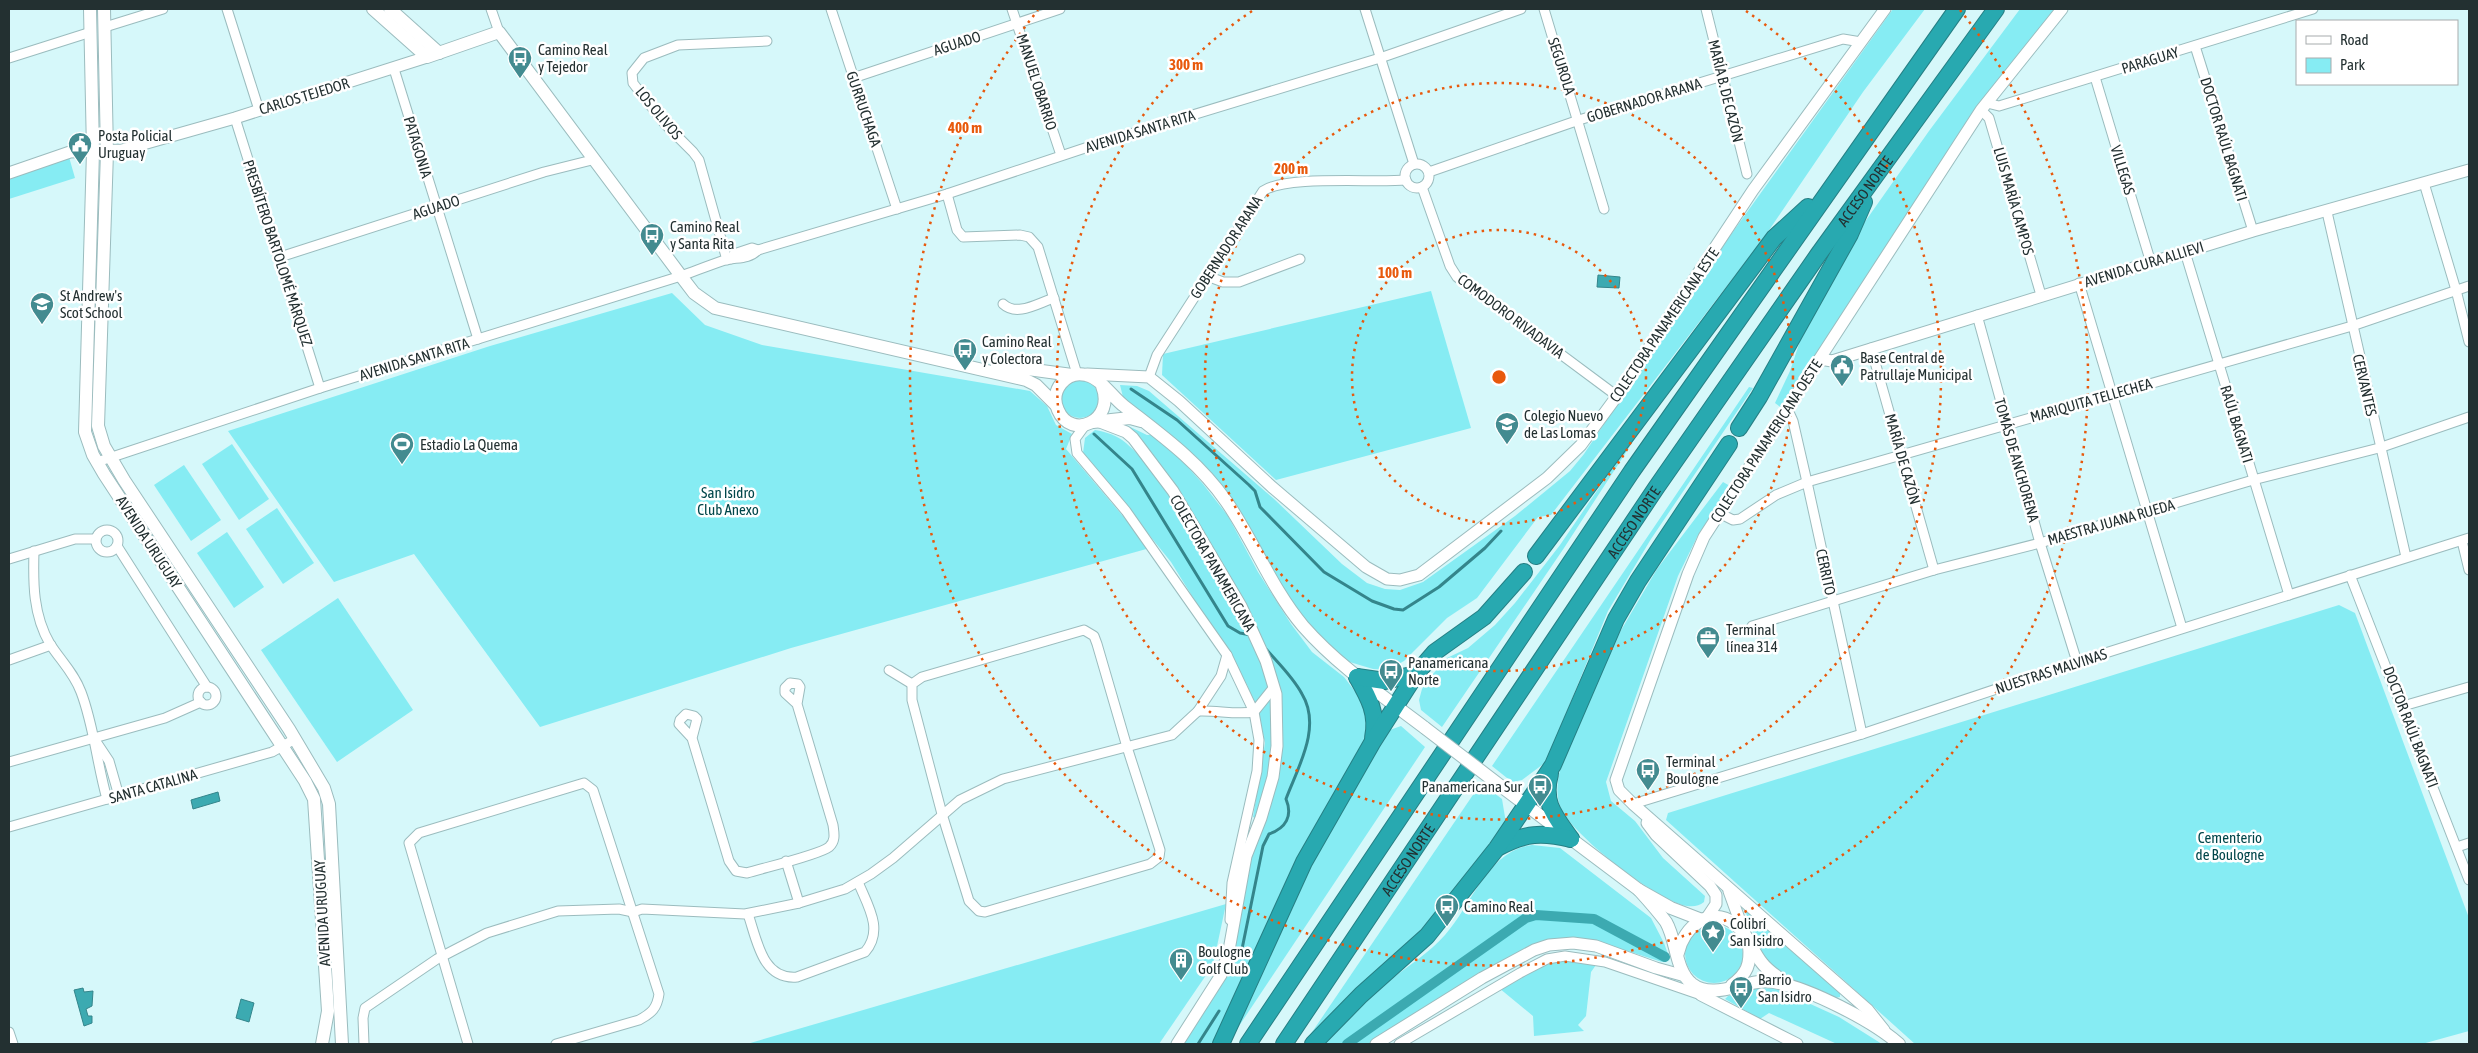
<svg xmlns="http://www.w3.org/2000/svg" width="2478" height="1053" viewBox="0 0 2478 1053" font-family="'Asap Condensed',sans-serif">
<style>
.green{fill:#86ecf3}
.water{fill:#3caab1;stroke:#34858b}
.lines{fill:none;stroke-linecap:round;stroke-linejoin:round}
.stream{stroke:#34858b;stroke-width:3}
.canal{stroke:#3caab1;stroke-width:10}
.minor-casing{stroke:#9bbcbe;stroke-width:11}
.tertiary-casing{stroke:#9bbcbe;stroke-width:13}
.secondary-casing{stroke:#9bbcbe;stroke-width:14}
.motorway-casing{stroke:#267f84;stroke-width:18}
.minor{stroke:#fff;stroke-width:9}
.tertiary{stroke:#fff;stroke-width:11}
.secondary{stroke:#fff;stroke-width:12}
.motorway{stroke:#28a9b0;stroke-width:16}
.secondary-bridge-casing{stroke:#9bbcbe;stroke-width:14;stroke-linecap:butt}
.secondary-bridge{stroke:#fff;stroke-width:12}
.ring{fill:none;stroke:#e8590c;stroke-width:2.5;stroke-dasharray:2.5 5}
.labels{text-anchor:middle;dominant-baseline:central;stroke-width:5;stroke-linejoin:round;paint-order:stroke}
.street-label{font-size:15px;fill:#233031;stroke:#fff}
.poi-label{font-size:15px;fill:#233031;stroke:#fff;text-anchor:start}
.park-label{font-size:15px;fill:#00464a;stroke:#fff}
.centre{fill:#e8590c;stroke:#fff;stroke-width:2.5}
.ring-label{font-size:15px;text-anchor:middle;font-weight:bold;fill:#e8590c;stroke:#fff;stroke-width:5;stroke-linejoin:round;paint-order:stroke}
</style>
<rect width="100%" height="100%" fill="#d6f8fa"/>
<g class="green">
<polygon points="1893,9 1925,9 1863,92 1763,239 1551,515 1538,517 1477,598 1447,618 1404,661 1388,670 1373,669 1343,660 1303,620 1283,591 1238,513 1124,401 1120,385 1137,386 1149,391 1273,498 1342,564 1367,583 1385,589 1400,590 1423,582 1515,516 1570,471 1584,454 1727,240"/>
<polygon points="2020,9 2057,9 1783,409 1775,403 1790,371 1800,341 1845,250 1929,131"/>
<polygon points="69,157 75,178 9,199 9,176"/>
<polygon points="1431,291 1471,428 1276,480 1162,375 1163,354"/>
<polygon points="672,293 705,325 762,345 1030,391 1047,406 1056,425 1072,434 1066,449 1150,548 791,648 540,727 414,554 334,582 228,431 490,346"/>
<polygon points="1682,366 1564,548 1442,727 1421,710 1419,700 1422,689 1433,674 1447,658 1468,648 1495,625 1515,603 1560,545"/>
<circle cx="1080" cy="399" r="19"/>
<polygon points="1749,387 1753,388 1651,539 1608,611 1546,762 1522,780 1512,782 1492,766"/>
<polygon points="1124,424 1147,435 1152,435 1177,455 1203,484 1228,516 1258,572 1291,624 1312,652 1344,677 1367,707 1368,735 1215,1044 1183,1044 1230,972 1252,852 1280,751 1269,659 1253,617 1180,493"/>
<path d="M1095 430C1106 432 1117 435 1126 443 1161 474 1183 516 1207 556 1232 597 1264 647 1272 696 1279 737 1268 780 1257 819L1253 817 1265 743 1258 712 1247 685 1171 562 1083 453 1085 438Z"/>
<polygon points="232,444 269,499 239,520 202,464"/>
<polygon points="184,465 221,520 191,541 154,485"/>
<path d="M1723 482 1730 486 1697 537 1678 576 1606 782 1611 801 1635 821 1663 858 1705 896 1704 902C1699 906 1694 907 1687 906 1658 902 1569 833 1560 806 1555 792 1558 778 1561 765L1610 649 1657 569Z"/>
<polygon points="277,508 314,563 283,584 246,529"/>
<polygon points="227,532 264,587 234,608 197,553"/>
<polygon points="338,598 413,710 337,762 261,650"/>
<polygon points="2339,605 2355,613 2469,918 2469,1031 2422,1044 1915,1044 1666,820 1668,813"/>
<polygon points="1401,726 1425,747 1229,1041 1312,859 1387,731"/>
<polygon points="1481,783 1502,799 1506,823 1432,919 1304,1044"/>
<path d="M1532 845 1560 848 1651 918 1664 943 1668 954 1666 960 1662 962 1615 947 1570 939 1448 993 1368 1044H1323C1344 1023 1366 1000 1389 981 1408 966 1429 953 1445 935 1472 905 1487 851 1532 845Z"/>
<polygon points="1226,904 1213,965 1159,1044 747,1044"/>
<path d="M1744 908 1840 993V997L1835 998C1814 989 1782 981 1768 961 1757 947 1751 925 1744 908Z"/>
<circle cx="1714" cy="954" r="29"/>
<polygon points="1563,959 1596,965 1591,972 1586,1016 1578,1025 1584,1031 1534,1036 1533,1016 1499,988 1547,963"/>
<polygon points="1775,988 1839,1017 1882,1044 1837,1044 1769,1013 1760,1019 1725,999 1728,996 1754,989"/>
</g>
<g class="water">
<polygon points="1598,275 1620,277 1619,288 1597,287"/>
<polygon points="218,792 220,801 193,809 191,800"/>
<polygon points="83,988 84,992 93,991 92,1006 86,1009 88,1016 92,1016 92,1023 84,1026 74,990"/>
<polygon points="241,999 254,1003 249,1022 236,1018"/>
</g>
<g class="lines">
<g class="stream">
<polyline points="1131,389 1177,420 1249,485 1255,491 1260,507 1324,572 1372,601 1394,609 1403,610 1439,587 1485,548 1501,531"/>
<polyline points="1094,434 1132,469 1228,626 1240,633 1251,635"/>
<path d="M1242 949 1263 846 1269 834C1286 828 1293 816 1286 799 1298 767 1322 727 1302 694 1293 677 1278 663 1266 649"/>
<polyline points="1198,1044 1219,1011"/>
</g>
<polyline class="canal" points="1347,1044 1526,918 1536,915 1594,919 1665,957"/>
<g class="minor-casing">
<g id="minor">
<polyline points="227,9 259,110"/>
<polyline points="491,9 499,32"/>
<polyline points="831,9 897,209"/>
<polyline points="1012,9 1061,155"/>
<polyline points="1365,9 1414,164"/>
<polyline points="1544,9 1604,209"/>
<polyline points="1706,9 1747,174"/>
<polyline points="105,27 163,9"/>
<polyline points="2195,46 2253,231"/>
<polyline points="9,58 91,32"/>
<polyline points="394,69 478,339"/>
<polyline points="2095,77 2151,263"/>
<polyline points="853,78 1060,9"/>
<polyline points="1987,103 1999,106 2313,9"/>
<polyline points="1981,110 1989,118 2041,295"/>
<polyline points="235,118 320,388"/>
<circle cx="1417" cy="176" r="12"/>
<polyline points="1429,172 1579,120 1843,39 1861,42"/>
<polyline points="2424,183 2456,290 2469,342"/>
<polyline points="1422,187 1450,266 1457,277 1617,396"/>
<polyline points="947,194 957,230 963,237 1020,235 1029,237 1038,247 1077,374"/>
<polyline points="2327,212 2406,557"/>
<polyline points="2185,252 2289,595"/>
<polyline points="280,257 544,172 592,160"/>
<polyline points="731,259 734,254 752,248 758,250"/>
<polyline points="727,260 699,160 693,152 664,123 633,83 632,73 644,58 678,45 767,41"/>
<polyline points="1207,276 1223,282 1239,282 1300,259"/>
<polyline points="2079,283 2182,628"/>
<path d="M1003 304C1017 317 1038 303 1054 298"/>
<polyline points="1977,315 2040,543 2077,662"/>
<polyline points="1871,348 1934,570"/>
<path d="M1149 377 1157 355 1263 191C1286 175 1373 183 1406 180"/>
<polyline points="1788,410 1793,421 1807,482 1862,734"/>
<polyline points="1086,424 1075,439 1077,453 1126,511 1227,655 1254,712 1259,740 1257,771 1232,883 1230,920"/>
<path d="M97 462 320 388 681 276C695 271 710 265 725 260 737 257 748 260 758 250L947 194 1094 145 1380 58 1521 9"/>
<polyline points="1719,513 1733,520 1740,519 1776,495 1807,482 2352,326 2469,286"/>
<circle cx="107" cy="541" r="11"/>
<polyline points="2462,541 2469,570"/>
<polyline points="117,546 207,687"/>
<path d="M34 551C33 583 33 615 50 644 61 661 74 673 81 692 94 726 97 764 107 799"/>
<polyline points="9,559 75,539 96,539"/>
<polyline points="2350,575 2469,880"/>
<polyline points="1752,626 1934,570 2040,543 2253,480 2379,448 2469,417"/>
<polygon points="1084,630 1094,636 1097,644 1127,747 1160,850 1159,857 1150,864 985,912 979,911 969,901 942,814 912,700 912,684 922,677"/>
<polyline points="9,660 51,645"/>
<polyline points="889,670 912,684"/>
<circle cx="207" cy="696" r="9"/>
<polyline points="2403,706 2469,687"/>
<path d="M1198 711C1217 710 1235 715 1254 712L1274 687"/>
<path d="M692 738 697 719 694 716 686 714 680 720 679 724 692 738 729 861 736 871 747 873C763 868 819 855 829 847 836 841 834 833 833 825L797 704 800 687 798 684 790 683 785 688V693L797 704"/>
<polyline points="95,740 109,761 119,796"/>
<polyline points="9,762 165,718 201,702"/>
<polyline points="1633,804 1862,734 2077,662 2469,538"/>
<polyline points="9,827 272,752 295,739"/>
<polyline points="2457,847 2469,843"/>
<polyline points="786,861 799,903"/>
<path d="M748 914C757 940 762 980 797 977L865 952C884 930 868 906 858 882"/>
<polyline points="9,1032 13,1044"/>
<polyline points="364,1044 363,1018 365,1008 437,959 487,933 558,911 619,909 633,912 642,909 745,914 799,903 845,889 871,874 893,858 960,800 1003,779 1172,735 1198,711 1221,676 1227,655"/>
<path d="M468 1044 409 843 419 833 584 783 593 790 659 994C657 1008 652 1013 639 1020L556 1044"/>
<polyline points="1399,1044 1520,973 1547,959 1565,956 1605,962 1701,995"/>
</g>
</g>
<g class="tertiary-casing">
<g id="tertiary">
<polyline points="9,173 70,152 122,150 235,118 427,57"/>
<polyline points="1820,359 1832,361 2253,231 2469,170"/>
<polyline points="1087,374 1149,377 1179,401 1272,487 1366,567 1387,579 1400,580 1419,575 1547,478 1581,445 1617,396 1753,190 1885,9"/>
<polyline points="1100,422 1126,432 1133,438 1173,491 1241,606 1266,661 1276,694 1277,746 1273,777 1261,818 1246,856 1229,950 1221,975 1177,1044"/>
<polyline points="1647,823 1656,835 1710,886 1716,895 1716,904 1706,919"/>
<polyline points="1729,891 1745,935"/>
<polyline points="1701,989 1701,995 1797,1044"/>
<polyline points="1884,1030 1868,1010 1633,804 1619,790 1616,780 1688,574 1704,537 1981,110 2062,9"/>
<polyline points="1376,1044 1482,978 1534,950 1549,945 1573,943 1596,946 1656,968 1685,976"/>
</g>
</g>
<g class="secondary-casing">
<g id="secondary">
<polyline points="90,9 93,151 85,432 93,455 104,474 305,781 314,799 328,1011 322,1044"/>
<polyline points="104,9 107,152 98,426 104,446 124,480 289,729 324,788 329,804 342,1044"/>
<polyline points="373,9 427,57 499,32 681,276 694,293 715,308 1026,380 1036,385 1055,404"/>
<polyline points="390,9 439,53"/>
<polyline points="997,365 1072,375"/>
<path d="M1102 386C1116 421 1071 441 1058 410 1049 391 1066 370 1086 375 1101 378 1112 397 1124 406 1161 435 1198 461 1226 501 1254 541 1271 588 1303 626 1338 666 1383 696 1425 728"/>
<polyline points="1093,422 1130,418 1141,421"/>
<polyline points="1502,787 1639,890 1671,908 1702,920"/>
<path d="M1639 890C1648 900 1658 911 1666 922 1677 941 1675 970 1692 984 1715 1002 1748 977 1774 982 1809 988 1873 1021 1899 1044"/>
<path d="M1678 953C1684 927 1709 905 1735 924 1748 934 1752 951 1762 963 1768 971 1777 976 1785 983"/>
<path d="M1732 985C1747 974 1751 964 1749 945"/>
</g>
</g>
<g class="motorway-casing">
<g id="motorway">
<polyline points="1739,428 1759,397 1850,234 1864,202"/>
<polyline points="1536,556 1774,238 1808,207"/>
<path d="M1357 677C1369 698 1378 714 1373 738"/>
<polyline points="1357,677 1385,681 1416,674"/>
<path d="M1550 774C1542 803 1555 816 1571 839"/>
<path d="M1499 847C1525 833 1542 832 1571 839"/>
<polyline points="1221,1044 1304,862 1372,743 1416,674 1435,652 1484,617 1524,572"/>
<polyline points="1248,1044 1632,471 1957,9"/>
<path id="s1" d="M1284 1044 1656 488 1818 255 1996 9"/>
<polyline points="1313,1044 1361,995 1427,936 1497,848 1553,765 1616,619 1638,581 1729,444"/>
</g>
</g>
<use href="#minor" class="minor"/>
<use href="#tertiary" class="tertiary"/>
<use href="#secondary" class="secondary"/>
<use href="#motorway" class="motorway"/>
<g class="secondary-bridge-casing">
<polyline id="secondary-bridge" points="1425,728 1502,787"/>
</g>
<use href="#secondary-bridge" class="secondary-bridge"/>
</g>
<g class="ring">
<circle cx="1499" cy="377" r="147"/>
<circle cx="1499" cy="377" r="294"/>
<path d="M1746 11A442 442 0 1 1 1252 11"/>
<path d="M1960 10A589 589 0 1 1 1038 10"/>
</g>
<defs>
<g id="bus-pin" transform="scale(1.25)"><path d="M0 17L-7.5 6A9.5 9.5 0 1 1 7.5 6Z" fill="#438b90" stroke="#fff"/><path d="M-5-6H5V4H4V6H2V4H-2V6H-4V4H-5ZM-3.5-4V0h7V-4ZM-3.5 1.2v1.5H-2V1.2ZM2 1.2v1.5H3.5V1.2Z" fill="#fff"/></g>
<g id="civic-pin" transform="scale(1.25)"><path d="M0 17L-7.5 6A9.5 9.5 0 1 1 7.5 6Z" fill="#438b90" stroke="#fff"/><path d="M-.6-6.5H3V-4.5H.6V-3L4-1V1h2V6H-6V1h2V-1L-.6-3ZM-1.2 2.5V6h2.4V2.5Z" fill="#fff"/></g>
<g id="school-pin" transform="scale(1.25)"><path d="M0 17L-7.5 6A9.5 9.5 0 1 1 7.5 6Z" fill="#438b90" stroke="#fff"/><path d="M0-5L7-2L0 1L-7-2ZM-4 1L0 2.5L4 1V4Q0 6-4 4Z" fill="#fff"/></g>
<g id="stadium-pin" transform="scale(1.25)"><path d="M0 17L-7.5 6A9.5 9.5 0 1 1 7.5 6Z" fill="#438b90" stroke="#fff"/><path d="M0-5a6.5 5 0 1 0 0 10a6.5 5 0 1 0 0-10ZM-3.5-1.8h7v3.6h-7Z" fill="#fff"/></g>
<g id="office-pin" transform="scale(1.25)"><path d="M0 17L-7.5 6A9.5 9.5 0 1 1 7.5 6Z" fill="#438b90" stroke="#fff"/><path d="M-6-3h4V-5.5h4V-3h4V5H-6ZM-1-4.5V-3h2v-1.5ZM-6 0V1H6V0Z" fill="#fff"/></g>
<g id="sight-pin" transform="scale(1.25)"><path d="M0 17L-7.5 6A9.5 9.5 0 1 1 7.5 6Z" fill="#438b90" stroke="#fff"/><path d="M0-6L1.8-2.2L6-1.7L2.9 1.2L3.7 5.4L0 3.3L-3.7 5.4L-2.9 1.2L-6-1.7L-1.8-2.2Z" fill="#fff"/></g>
<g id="building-pin" transform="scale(1.25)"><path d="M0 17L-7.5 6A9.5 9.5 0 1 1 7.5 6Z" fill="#438b90" stroke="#fff"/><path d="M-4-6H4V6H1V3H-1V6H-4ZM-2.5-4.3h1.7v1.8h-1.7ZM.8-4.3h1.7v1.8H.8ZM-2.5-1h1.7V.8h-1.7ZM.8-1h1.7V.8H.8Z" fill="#fff"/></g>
</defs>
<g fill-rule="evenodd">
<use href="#bus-pin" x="520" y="58"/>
<use href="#civic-pin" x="80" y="144"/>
<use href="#bus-pin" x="652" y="235"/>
<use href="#school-pin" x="42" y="304"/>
<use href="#bus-pin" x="965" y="350"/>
<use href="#civic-pin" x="1842" y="366"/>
<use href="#school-pin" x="1507" y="424"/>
<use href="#stadium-pin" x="402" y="444"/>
<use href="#office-pin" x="1708" y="638"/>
<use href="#bus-pin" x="1391" y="671"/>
<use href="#bus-pin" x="1648" y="770"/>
<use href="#bus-pin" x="1540" y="786"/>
<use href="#bus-pin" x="1447" y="906"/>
<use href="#sight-pin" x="1713" y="932"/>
<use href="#building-pin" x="1181" y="960"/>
<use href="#bus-pin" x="1741" y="988"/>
</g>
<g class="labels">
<g class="street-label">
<text transform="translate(957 43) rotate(-18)">AGUADO</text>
<text transform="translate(2150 60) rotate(-17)">PARAGUAY</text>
<text transform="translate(1562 66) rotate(72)">SEGUROLA</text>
<text transform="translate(1037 82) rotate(72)">MANUEL OBARRIO</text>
<text transform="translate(1726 91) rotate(76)">MARÍA B. DE CAZÓN</text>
<text transform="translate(304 96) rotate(-17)">CARLOS TEJEDOR</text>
<text transform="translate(1644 100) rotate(-17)">GOBERNADOR ARANA</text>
<text transform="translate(864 109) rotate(71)">GURRUCHAGA</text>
<text transform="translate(659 113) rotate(50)">LOS OLIVOS</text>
<text transform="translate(1140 131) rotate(-17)">AVENIDA SANTA RITA</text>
<text transform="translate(2224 139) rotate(73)">DOCTOR RAÚL BAGNATI</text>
<text transform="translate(418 147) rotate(73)">PATAGONIA</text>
<text transform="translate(2123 170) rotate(73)">VILLEGAS</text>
<text stroke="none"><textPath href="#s1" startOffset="1032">ACCESO NORTE</textPath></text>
<text transform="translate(2014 201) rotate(74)">LUIS MARÍA CAMPOS</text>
<text transform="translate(436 207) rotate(-18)">AGUADO</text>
<text transform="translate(1226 247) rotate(-57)">GOBERNADOR ARANA</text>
<text transform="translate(278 253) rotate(72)">PRESBÍTERO BARTOLOMÉ MÁRQUEZ</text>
<text transform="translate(2144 264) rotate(-17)">AVENIDA CURA ALLIEVI</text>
<text transform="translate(1511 316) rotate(37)">COMODORO RIVADAVIA</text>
<text transform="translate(1664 325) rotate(-56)">COLECTORA PANAMERICANA ESTE</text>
<text transform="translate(414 359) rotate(-17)">AVENIDA SANTA RITA</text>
<text transform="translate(2365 385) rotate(77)">CERVANTES</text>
<text transform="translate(2091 400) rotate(-16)">MARIQUITA TELLECHEA</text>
<text transform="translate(2237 424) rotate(73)">RAÚL BAGNATI</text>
<text transform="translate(1766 441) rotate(-57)">COLECTORA PANAMERICANA OESTE</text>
<text transform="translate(1903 459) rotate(74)">MARÍA DE CAZÓN</text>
<text transform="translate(2017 460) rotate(74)">TOMÁS DE ANCHORENA</text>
<text stroke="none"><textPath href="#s1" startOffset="628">ACCESO NORTE</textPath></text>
<text transform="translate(2111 522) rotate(-16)">MAESTRA JUANA RUEDA</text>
<text transform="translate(149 542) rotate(57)">AVENIDA URUGUAY</text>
<text transform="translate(1213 563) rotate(60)">COLECTORA PANAMERICANA</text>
<text transform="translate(1826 572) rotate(78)">CERRITO</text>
<text transform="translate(2051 671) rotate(-18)">NUESTRAS MALVINAS</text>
<text transform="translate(2411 727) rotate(69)">DOCTOR RAÚL BAGNATI</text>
<text transform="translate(153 786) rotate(-16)">SANTA CATALINA</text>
<text stroke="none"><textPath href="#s1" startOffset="222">ACCESO NORTE</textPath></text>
<text transform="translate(322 913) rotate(-93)">AVENIDA URUGUAY</text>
</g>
<g class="poi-label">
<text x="538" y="49">Camino Real<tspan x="538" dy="17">y Tejedor</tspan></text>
<text x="98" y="135">Posta Policial<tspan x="98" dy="17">Uruguay</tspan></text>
<text x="670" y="226">Camino Real<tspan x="670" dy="17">y Santa Rita</tspan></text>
<text x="60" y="295">St Andrew's<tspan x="60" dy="17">Scot School</tspan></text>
<text x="982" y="341">Camino Real<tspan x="982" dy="17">y Colectora</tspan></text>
<text x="1860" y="357">Base Central de<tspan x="1860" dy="17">Patrullaje Municipal</tspan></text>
<text x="1524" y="415">Colegio Nuevo<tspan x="1524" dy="17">de Las Lomas</tspan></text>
<text x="420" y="444">Estadio La Quema</text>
<text x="1726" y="629">Terminal<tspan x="1726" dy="17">línea 314</tspan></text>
<text x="1408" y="662">Panamericana<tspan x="1408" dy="17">Norte</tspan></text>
<text x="1666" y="761">Terminal<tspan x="1666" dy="17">Boulogne</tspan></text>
<text x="1522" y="786" text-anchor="end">Panamericana Sur</text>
<text x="1464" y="906">Camino Real</text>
<text x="1730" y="923">Colibrí<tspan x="1730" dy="17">San Isidro</tspan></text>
<text x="1198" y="951">Boulogne<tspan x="1198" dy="17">Golf Club</tspan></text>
<text x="1758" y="979">Barrio<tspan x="1758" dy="17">San Isidro</tspan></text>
</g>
<g class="park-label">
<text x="728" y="492">San Isidro<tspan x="728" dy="17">Club Anexo</tspan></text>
<text x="2230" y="837">Cementerio<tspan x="2230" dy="17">de Boulogne</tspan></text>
</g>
</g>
<circle cx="1499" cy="377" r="8" class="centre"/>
<g class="ring-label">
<text x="1186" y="70">300 m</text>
<text x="965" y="133">400 m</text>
<text x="1291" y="174">200 m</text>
<text x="1395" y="278">100 m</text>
</g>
<rect width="2478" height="1053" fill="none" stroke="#233031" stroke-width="20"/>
<rect x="2296" y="20" width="162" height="65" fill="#ffffff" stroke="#a7acad"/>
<rect x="2306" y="36" width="25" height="8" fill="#ffffff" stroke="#a7acad"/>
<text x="2340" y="45" font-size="15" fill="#233031">Road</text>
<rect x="2306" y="58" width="25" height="15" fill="#86ecf3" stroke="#a7acad"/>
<text x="2340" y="70" font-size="15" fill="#233031">Park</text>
</svg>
